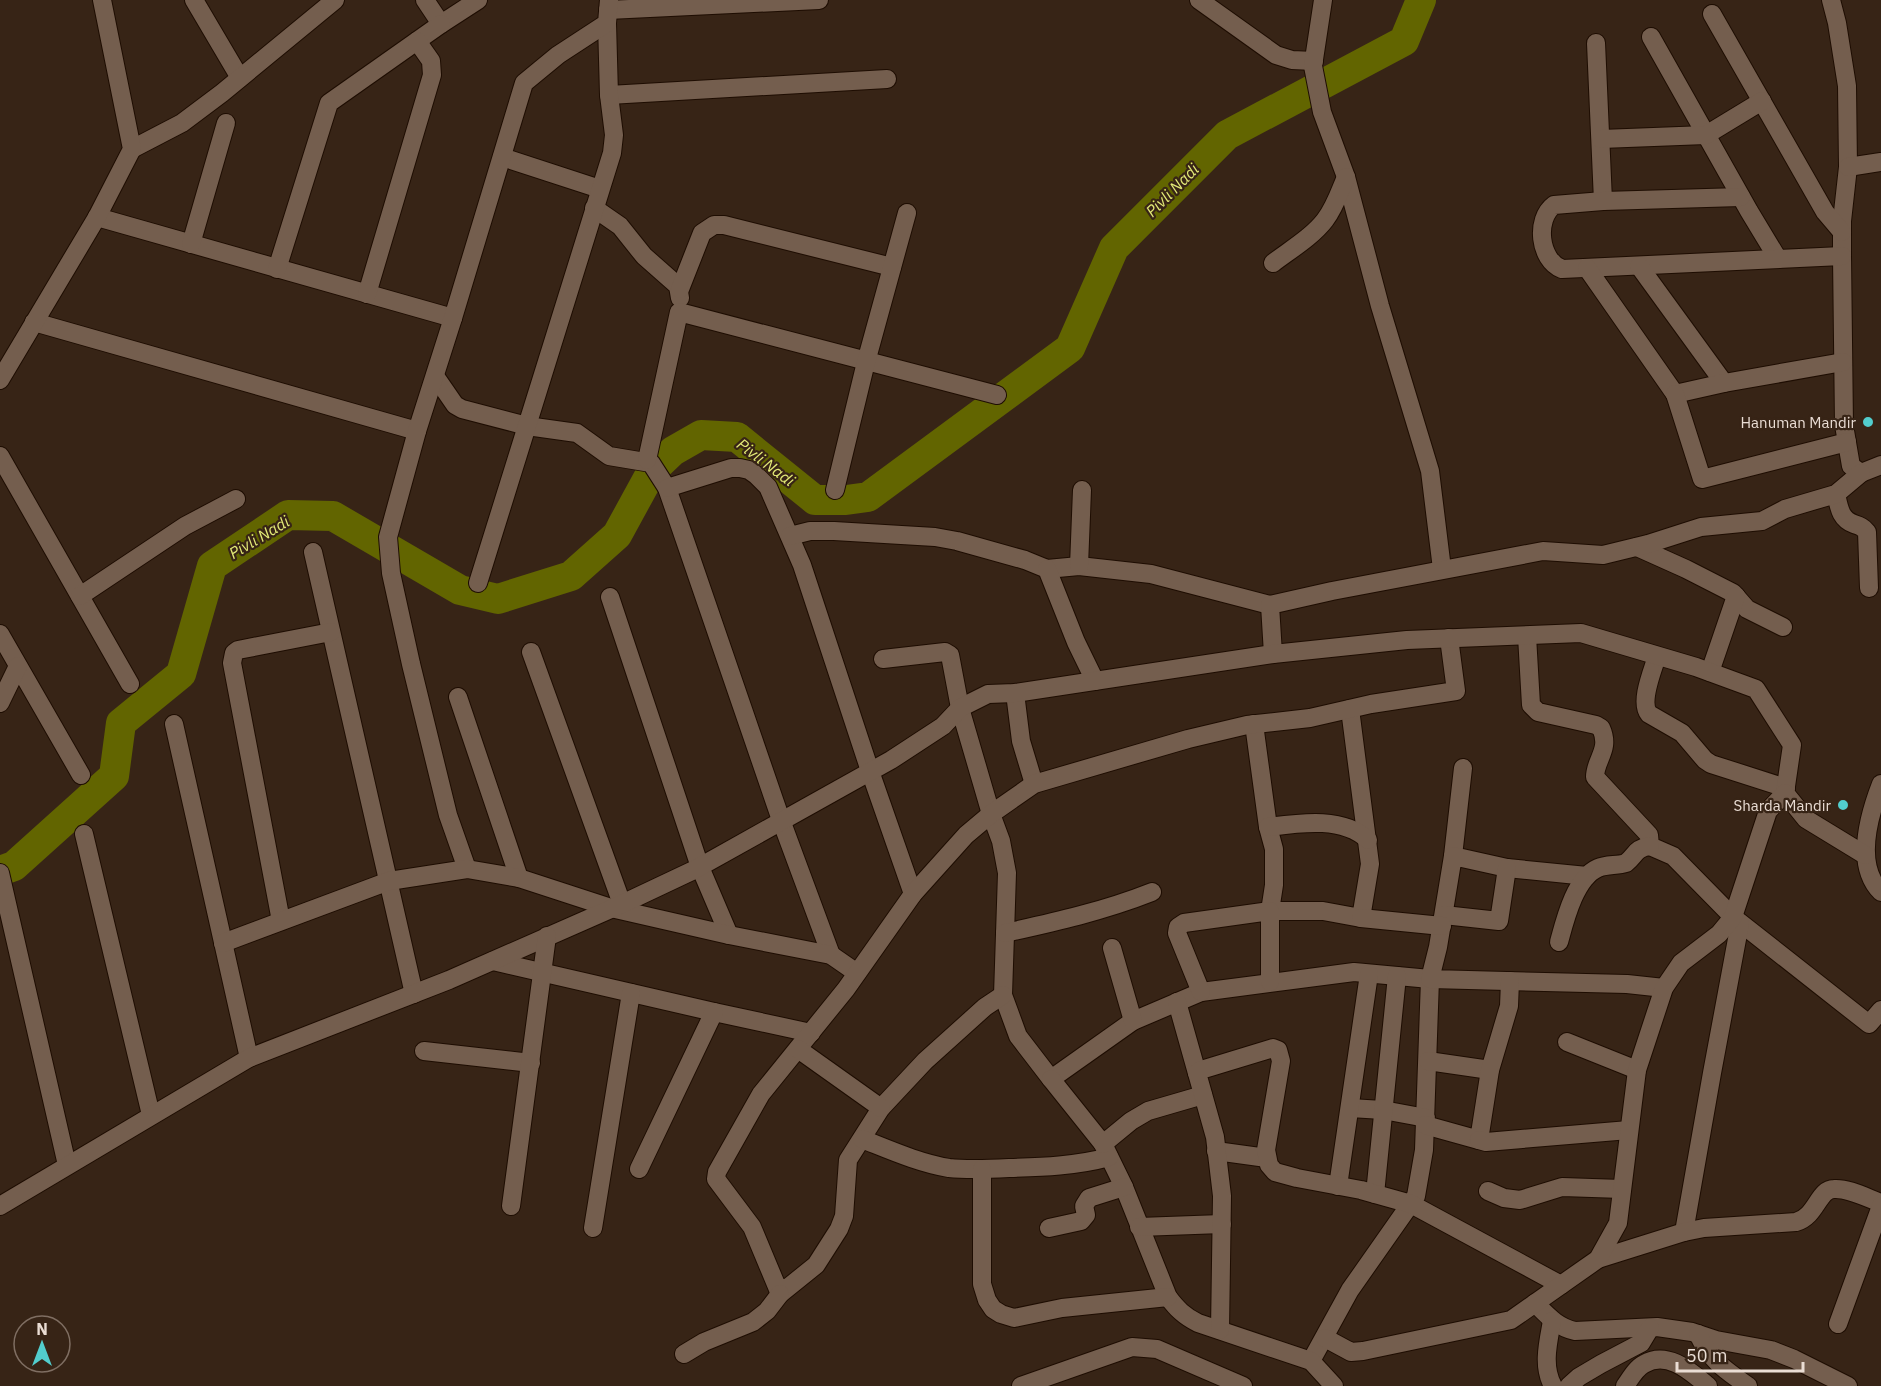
<svg xmlns="http://www.w3.org/2000/svg" width="1881" height="1386" viewBox="0 0 1881 1386" font-family="'IBM Plex Sans',sans-serif">
<style>
.lines{fill:none;stroke-linecap:round;stroke-linejoin:round}
.river{stroke:#626500;stroke-width:30}
.minor-casing{stroke:#1e0d02;stroke-width:20}
.minor{stroke:#745e4e;stroke-width:18}
.poi-dot{fill:#52cdcd;stroke:#372416;stroke-width:2}
.labels{text-anchor:middle;dominant-baseline:central;stroke-width:4.5;stroke-linejoin:round;paint-order:stroke}
.poi-label{font-size:15px;fill:#eaddd4;stroke:#372416;text-anchor:end}
.water-label{font-size:16px;font-style:italic;fill:#e3ea77;stroke:#372416}
</style>
<rect width="100%" height="100%" fill="#372416"/>
<g class="lines">
<polyline class="river" points="0,871 14,866 114,776 121,723 181,674 212,566 288,515 333,516 460,590 498,599 571,576 617,535 652,471 673,451 701,435 737,437 815,500 846,500 868,497 1070,348 1114,248 1227,135 1404,41 1421,0"/>
<g class="minor-casing">
<g id="minor">
<polyline points="194,0 240,78"/>
<polyline points="425,0 441,24 478,0"/>
<polyline points="1199,0 1276,55 1292,60 1314,61"/>
<polyline points="1323,0 1313,66 1322,112 1346,177 1380,306 1430,471 1442,569"/>
<polyline points="1831,0 1837,23 1847,86 1848,167 1842,221 1842,256 1844,425 1851,466 1861,473 1881,465"/>
<polyline points="608,10 819,0"/>
<polyline points="1712,14 1825,212 1842,232"/>
<polyline points="1651,37 1749,211 1778,259"/>
<polyline points="1596,43 1603,201"/>
<polyline points="609,95 887,79"/>
<polyline points="1601,139 1706,135 1762,101"/>
<polyline points="132,149 182,123 222,93 335,0"/>
<polyline points="502,157 600,189"/>
<polyline points="1848,167 1881,162"/>
<path d="M1741 197 1603 201 1554 205C1535 219 1539 260 1562 269L1842 256"/>
<polyline points="594,208 620,226 644,256 678,286 680,298"/>
<polyline points="97,217 453,318"/>
<polyline points="191,244 226,123"/>
<path d="M1273 263C1290 250 1312 237 1325 220 1335 207 1340 191 1346 177"/>
<polyline points="1639,266 1724,383"/>
<polyline points="1587,268 1675,394 1724,383 1843,362"/>
<polyline points="277,269 329,103 441,24"/>
<polyline points="680,289 702,233 714,225 724,225 892,267"/>
<polyline points="367,294 432,75 431,61 417,41"/>
<polyline points="34,322 417,431"/>
<polyline points="435,376 455,405 462,409 527,426 577,433 609,456 651,463 667,488 781,820 831,955"/>
<polyline points="0,380 97,217 132,149 102,0"/>
<polyline points="1675,394 1702,479 1847,442"/>
<polyline points="0,456 130,684"/>
<polyline points="647,460 679,312 997,395"/>
<polyline points="667,488 731,468 740,468 749,470 756,475 768,487 802,565 870,771 913,894"/>
<polyline points="835,490 866,362 907,213"/>
<path d="M1836 494C1839 507 1840 519 1854 524 1860 526 1863 527 1867 532L1869 588"/>
<polyline points="790,536 810,531 834,531 935,537 957,541 1025,560 1047,569 1079,566 1151,574 1270,605"/>
<polyline points="1637,547 1686,569 1733,593 1747,609 1783,627"/>
<polyline points="313,552 414,994"/>
<polyline points="1079,566 1082,490"/>
<polyline points="1047,569 1076,642 1095,681"/>
<polyline points="478,583 612,153 614,135 609,95 607,23"/>
<polyline points="80,596 185,526 236,499"/>
<polyline points="610,597 700,867 729,935"/>
<polyline points="0,634 81,775"/>
<path d="M1527 636 1531 705 1538 712 1596 725 1601 728C1611 750 1595 759 1595 777L1649 835 1650 846 1673 856 1733 917 1869 1024 1881 1010"/>
<polyline points="531,652 622,904"/>
<polyline points="1273,654 1270,605 1332,591 1543,551 1603,555 1648,544 1701,527 1762,521 1785,509 1836,494 1861,473"/>
<path d="M1657 656C1653 670 1639 702 1649 714L1682 733 1705 760 1711 764 1786 788"/>
<polyline points="883,659 945,652 950,655 960,708 991,814 1001,841 1007,873 1003,995 1018,1036 1051,1079 1133,1021 1201,992 1354,972 1430,979 1424,1150 1416,1196 1350,1290 1311,1361"/>
<polyline points="1710,672 1736,596"/>
<polyline points="1015,693 1021,741 1034,784"/>
<polyline points="458,697 519,878"/>
<polyline points="0,703 18,666"/>
<polyline points="174,724 249,1058"/>
<polyline points="1254,724 1268,827 1274,849 1274,885 1270,911 1323,911 1361,918 1370,864 1350,709"/>
<path d="M1881 784C1869 815 1854 865 1881 892"/>
<path d="M1268 827C1299 823 1343 816 1368 840"/>
<polyline points="84,834 151,1115"/>
<polyline points="1453,856 1463,768"/>
<polyline points="467,869 448,815 411,664 391,573 388,537 417,431 453,318 524,83 558,55 607,23 609,0"/>
<polyline points="0,873 67,1165"/>
<polyline points="1587,876 1507,868 1453,856 1438,947 1430,979 1627,984 1664,988"/>
<polyline points="1444,915 1499,921 1507,868"/>
<polyline points="1361,918 1442,926"/>
<polyline points="281,921 232,663 234,653 238,650 331,632"/>
<path d="M1005 933C1055 922 1104 911 1152 892"/>
<path d="M1559 942C1565 920 1575 878 1598 868 1607 864 1617 866 1626 863 1637 854 1634 849 1650 846"/>
<polyline points="223,943 389,881 467,869 519,878 611,908 729,935 831,955 857,973"/>
<polyline points="1112,948 1133,1021"/>
<polyline points="493,961 714,1012 811,1033"/>
<polyline points="1201,992 1177,933 1178,927 1184,923 1270,911 1270,982"/>
<polyline points="1003,995 985,1007 925,1061 881,1108 848,1160 844,1216 839,1229 816,1265 780,1294 752,1227 716,1179 717,1172 761,1094 846,989 913,894 966,835 991,814 1034,784 1188,739 1247,725 1310,718 1371,704 1456,691 1449,638"/>
<polyline points="1177,1002 1197,1073"/>
<polyline points="1567,1042 1637,1070"/>
<polyline points="798,1049 881,1108"/>
<polyline points="424,1051 531,1063"/>
<polyline points="1428,1061 1490,1070"/>
<path d="M1051 1079 1103 1144 1124 1187 1168 1297C1177 1309 1184 1316 1198 1323L1311 1361 1334 1386"/>
<polyline points="1350,1108 1383,1110 1426,1118"/>
<polyline points="1425,1125 1479,1140 1490,1070 1509,1006 1510,981"/>
<path d="M862 1139C890 1150 919 1163 949 1168 969 1170 989 1169 1009 1168 1043 1167 1076 1166 1109 1157"/>
<polyline points="1479,1140 1486,1142 1629,1130"/>
<polyline points="1103,1144 1131,1121 1148,1111 1203,1095"/>
<polyline points="1216,1151 1267,1158"/>
<polyline points="639,1169 714,1012"/>
<polyline points="982,1169 982,1284 987,1300 993,1309 1001,1314 1014,1318 1062,1308 1168,1297"/>
<polyline points="1338,1186 1369,974"/>
<polyline points="1488,1191 1504,1198 1520,1200 1562,1187 1622,1189"/>
<polyline points="1375,1194 1397,976"/>
<polyline points="0,1206 249,1058 449,980 622,904 694,870 891,760 943,726 960,708 988,694 1015,693 1273,654 1407,640 1581,633 1696,667 1756,689 1792,745 1785,793 1806,819 1865,855"/>
<polyline points="511,1206 547,936"/>
<polyline points="1139,1227 1222,1224"/>
<polyline points="593,1228 631,993"/>
<polyline points="1049,1228 1081,1221 1086,1215 1084,1206 1089,1198 1124,1187"/>
<polyline points="1684,1232 1712,1073 1740,923"/>
<path d="M1598 1259 1684 1232 1704 1228 1796 1222C1817 1216 1818 1189 1834 1189 1849 1188 1867 1198 1881 1203"/>
<path d="M1535 1303C1548 1316 1557 1327 1575 1331L1657 1327 1692 1332 1716 1340 1771 1350 1794 1359 1848 1386"/>
<path d="M1552 1321C1548 1343 1542 1366 1553 1386"/>
<polyline points="1838,1324 1881,1206"/>
<polyline points="1220,1330 1222,1196 1215,1137 1197,1073 1201,1070 1273,1048 1278,1050 1281,1061 1266,1150 1269,1165 1275,1172 1297,1178 1361,1190 1411,1204 1561,1285"/>
<path d="M1698 1334C1710 1360 1725 1370 1748 1386"/>
<polyline points="1325,1338 1351,1352 1363,1351 1511,1320 1598,1259 1618,1223 1637,1070 1664,988 1681,963 1719,934 1733,917 1768,811 1785,793"/>
<polyline points="684,1354 704,1342 753,1322 767,1311 780,1294"/>
<polyline points="1021,1386 1132,1347 1157,1349 1243,1386"/>
<polyline points="1569,1386 1579,1377 1601,1364 1641,1343 1650,1328"/>
<path d="M1625 1386C1630 1379 1636 1368 1644 1364 1668 1350 1691 1372 1708 1386"/>
</g>
</g>
<use href="#minor" class="minor"/>
</g>
<g class="poi-dot">
<circle cx="1868" cy="422" r="6"/>
<circle cx="1843" cy="805" r="6"/>
</g>
<g class="labels">
<g class="poi-label">
<text x="1856" y="422">Hanuman Mandir</text>
<text x="1831" y="805">Sharda Mandir</text>
</g>
<g class="water-label">
<text transform="translate(1172 190) rotate(-45)">Pivli Nadi</text>
<text transform="translate(766 462) rotate(37)">Pivli Nadi</text>
<text transform="translate(259 537) rotate(-31)">Pivli Nadi</text>
</g>
</g>
<g transform="translate(42 1344)"><circle r="28" fill="#372416" stroke="#7f6e62" stroke-width="1.5"/>
<path d="M0-4.5L10 22L0 15L-10 22Z" fill="#52cdcd"/>
<text y="-9" font-size="16" font-weight="bold" text-anchor="middle" fill="#eaddd4">N</text>
</g>
<path d="M1677 1362v9h126v-9" fill="none" stroke="#eaddd4" stroke-width="3"/>
<text x="1686" y="1362" font-size="18" fill="#eaddd4" stroke="#372416" stroke-width="4.5" paint-order="stroke">50 m</text>
</svg>
